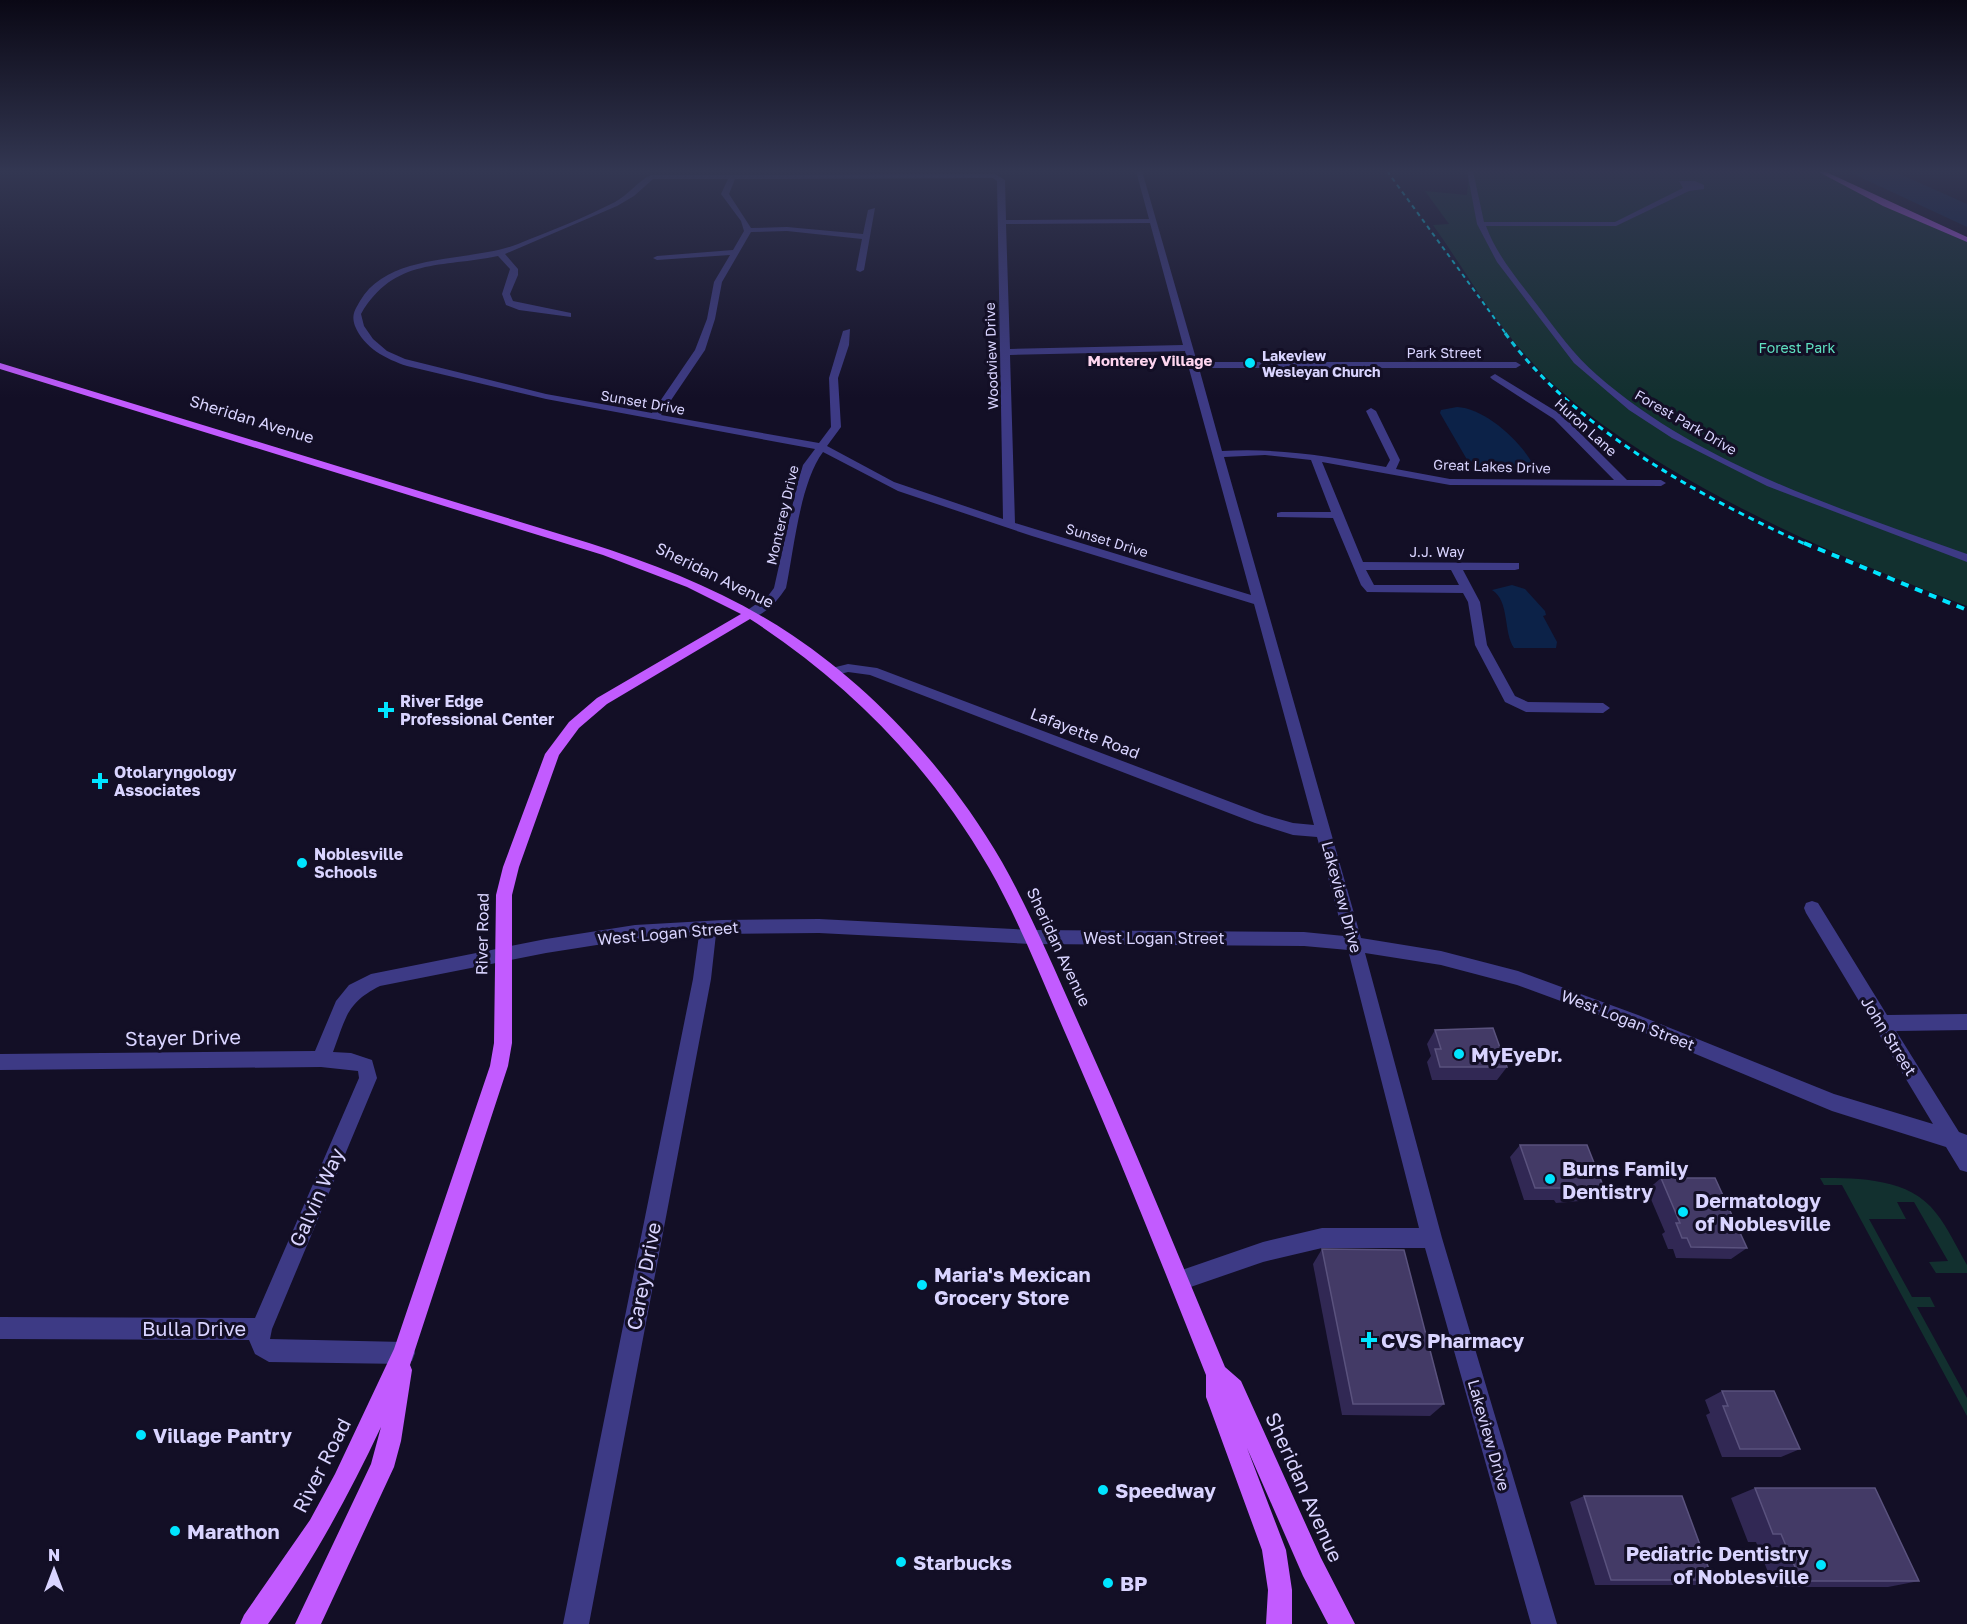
<svg xmlns="http://www.w3.org/2000/svg" width="1967" height="1624" viewBox="0 0 1967 1624" font-family="'Golos Text',sans-serif">
<style>
.green{fill:#12302f}
.water{fill:#0c2248}
.lines{fill:none;stroke-linecap:round;stroke-linejoin:round}
.minor{fill:#3d3a85;fill-rule:evenodd}
.major{fill:#c25bff;fill-rule:evenodd}
.rail-far2{stroke:#00e5ff;stroke-width:2;stroke-dasharray:4.5 4;stroke-linecap:butt}
.rail-far1{stroke:#00e5ff;stroke-width:3;stroke-dasharray:6 5;stroke-linecap:butt}
.rail{stroke:#00e5ff;stroke-width:4;stroke-dasharray:8 7;stroke-linecap:butt}
.wall{fill:#312854}
.building{fill:#433a66;stroke:#5a527e;stroke-width:1.5}
.poi-dot{fill:#00e5ff;stroke:#130f26;stroke-width:2}
.labels{text-anchor:middle;dominant-baseline:central;stroke-width:6;stroke-linejoin:round;paint-order:stroke}
.far-park-label{font-size:14px;fill:#5fe0c0;stroke:#130f26}
.far-street-label{font-size:14px;fill:#d9d4ff;stroke:#130f26}
.far-poi-label{font-size:14px;font-weight:bold;fill:#d9d4ff;stroke:#130f26;text-anchor:start}
.far-neighbourhood-label{font-size:15px;font-weight:bold;fill:#ffd6f0;stroke:#130f26}
.street-label{font-size:16px;fill:#d9d4ff;stroke:#130f26}
.poi-label{font-size:16px;font-weight:bold;fill:#d9d4ff;stroke:#130f26;text-anchor:start}
.near-street-label{font-size:20px;fill:#d9d4ff;stroke:#130f26}
.near-poi-label{font-size:20px;font-weight:bold;fill:#d9d4ff;stroke:#130f26;text-anchor:start}
</style>
<rect width="100%" height="100%" fill="#130f26"/>
<g class="green">
<path d="M1469 171H1822L1967 239V606C1864 567 1762 524 1667 467 1618 437 1569 404 1531 361 1493 321 1465 270 1433 225L1449 224 1425 191 1467 195Z"/>
<path d="M1820 1178C1859 1178 1910 1178 1936 1213 1948 1228 1957 1248 1967 1265V1273H1936L1929 1262 1948 1261 1914 1202H1897L1906 1219H1869L1912 1297H1930L1935 1307H1917L1967 1398V1416L1842 1185H1824Z"/>
</g>
<g class="water">
<polygon points="1847,171 1893,171 1967,204 1967,227"/>
<path d="M1457 407C1486 408 1525 445 1536 470H1473L1440 413 1441 410Z"/>
<path d="M1512 585 1525 589 1545 611 1546 615 1543 616 1557 642 1556 648H1514C1503 632 1510 601 1492 590Z"/>
</g>
<g class="lines">
<g class="minor">
<path d="M1136 171H1142L1197 362H1516L1521 365 1516 368H1199L1222 451C1283 448 1327 456 1386 467L1390 460 1366 411 1371 408 1376 411 1400 460 1396 469 1450 479 1614 480 1554 419 1492 379 1490 377 1495 374 1562 415 1627 480H1661L1666 483 1661 486 1450 485 1322 462 1363 562 1519 563V569L1515 570H1463L1480 602 1487 645 1515 696 1528 702 1603 703 1610 708 1603 713 1526 712 1505 702 1475 645 1468 602 1463 593 1367 592 1361 585 1333 518 1277 517V513L1281 512H1331L1311 460 1265 455 1224 457 1361 938 1441 951 1518 971 1638 1015 1834 1094 1933 1124 1806 913 1804 908 1806 903 1812 901 1818 903 1887 1015 1967 1014V1030L1896 1031 1959 1132 1967 1135V1172L1960 1170 1946 1147 1832 1111 1626 1025 1517 985 1441 965 1365 953 1442 1238 1557 1624H1531L1425 1248H1322L1263 1262 1179 1291 1172 1288 1169 1281 1172 1274 1179 1271 1263 1242 1322 1228H1419L1348 950 1304 946 1031 944 819 933 716 934 711 979 589 1624H563L693 979 699 935 635 939 546 953 380 986C346 1003 346 1018 333 1052L351 1053 372 1060 377 1078 272 1329 270 1339 404 1342 412 1345 415 1353 412 1361 404 1364 269 1362 255 1354 249 1340 0 1339V1317L255 1318 359 1078 358 1071 321 1067 0 1070V1054L315 1051 336 1001 349 985 371 974 546 939 635 925 723 920 819 919 1031 930 1304 932 1344 936 1317 837 1293 835 1255 823 870 675 848 672 833 676 826 672 828 669 848 664 877 668 1265 815 1293 823 1314 825 1254 604 1032 536 898 491 823 452C800 483 794 549 786 588 778 600 762 620 746 617L744 614 746 611 768 596 774 588 797 485 803 465 815 449 546 399 407 366C386 359 364 348 355 326 351 315 355 310 360 301 389 251 471 263 518 244 550 231 584 218 615 202 628 195 638 181 651 175L995 174 1005 180 1006 220 1149 219ZM993 178 997 181 1003 519 894 482 827 446 841 427 838 378 849 345 850 329 843 331 829 378 831 427 819 443 661 415 705 350 715 319 722 282 751 232 787 231 862 239 856 270 860 272 864 270 875 208 868 210 863 234 787 227 751 228 729 194 735 179ZM653 179H728L721 194 741 221 744 231 733 250 657 256 653 258 657 260 730 255 714 282 707 319 695 350 652 413 546 394 405 359 387 351 373 339 364 326 361 314C394 257 442 268 498 256L510 269 502 294 506 305 519 310 571 317V313L513 301 510 294 518 275V269L505 254 617 206 634 196ZM1150 223 1183 345 1010 349 1006 224ZM1185 351 1188 365 1251 595 1015 523 1010 355ZM1366 570H1451L1459 585H1374Z"/>
<path d="M1467 171H1473L1484 222H1615L1683 188 1679 181H1695L1704 185V189L1689 191 1616 226H1486C1497 256 1519 281 1538 306 1556 330 1574 355 1597 375 1701 466 1839 508 1967 554V562L1767 486 1672 438 1629 410 1574 363 1497 262 1477 224Z"/>
</g>
<g class="major">
<polygon points="1817,171 1824,171 1967,237 1967,242 1883,206"/>
<path d="M0 363 589 543C661 566 729 593 792 635 877 692 951 774 1002 862 1034 919 1059 980 1086 1040 1135 1148 1179 1258 1225 1367L1241 1381 1321 1558 1355 1624H1328L1303 1576 1247 1448 1286 1550 1292 1590V1624H1266L1268 1590 1262 1550 1206 1397V1375C1162 1264 1118 1154 1070 1044 1044 985 1021 924 989 868 930 766 849 683 750 619L607 704 579 728 559 755 519 867 512 895V1043L508 1066 410 1365 412 1370 401 1441 394 1467 321 1624H295L371 1464 381 1427C348 1497 313 1561 268 1624H240L244 1615 310 1520 335 1474 394 1349 490 1066 494 1043 496 895 503 867 545 754 569 722 597 698 741 614 687 587 603 555 0 369Z"/>
</g>
<polyline class="rail-far2" points="1387,171 1506,334"/>
<path class="rail-far1" d="M1505 333C1576 430 1699 496 1807 545"/>
<polyline class="rail" points="1804,543 1967,610"/>
</g>
<g class="wall">
<polygon points="1435,1030 1507,1067 1497,1080 1432,1080 1427,1062 1431,1056 1427,1044"/>
<polygon points="1520,1145 1604,1188 1592,1200 1556,1203 1554,1200 1524,1200 1510,1157"/>
<polygon points="1661,1178 1747,1248 1731,1259 1676,1258 1673,1249 1668,1249 1662,1234 1665,1232 1647,1190"/>
<polygon points="1322,1249 1444,1404 1430,1416 1342,1415 1313,1264"/>
<polygon points="1722,1391 1800,1449 1781,1457 1722,1457 1706,1415 1710,1413 1705,1400"/>
<polygon points="1755,1488 1919,1581 1888,1587 1774,1587 1756,1542 1748,1542 1731,1498"/>
<polygon points="1584,1496 1713,1580 1695,1585 1595,1585 1570,1502"/>
</g>
<g class="building">
<polygon points="1493,1028 1507,1067 1440,1067 1435,1049 1441,1049 1435,1030"/>
<polygon points="1520,1145 1587,1145 1604,1188 1567,1191 1566,1188 1535,1188"/>
<polygon points="1661,1178 1715,1178 1747,1248 1691,1247 1687,1238 1682,1238 1676,1223 1680,1223"/>
<polygon points="1322,1249 1404,1250 1444,1404 1353,1404"/>
<polygon points="1722,1391 1774,1391 1800,1449 1740,1449 1723,1406 1728,1406"/>
<polygon points="1755,1488 1875,1488 1919,1581 1801,1581 1781,1534 1773,1534"/>
<polygon points="1584,1496 1682,1496 1713,1580 1611,1580"/>
</g>
<linearGradient id="sky" x2="0" y2="1"><stop stop-color="#0a0815"/><stop offset="0.43" stop-color="#333752"/><stop offset="1" stop-color="#333752" stop-opacity="0"/></linearGradient>
<rect width="1967" height="398" fill="url(#sky)"/>
<g class="poi-dot">
<circle cx="1250" cy="363" r="6"/>
<path d="M383 701h6v6h6v6h-6v6h-6v-6h-6v-6h6z"/>
<path d="M97 772h6v6h6v6h-6v6h-6v-6h-6v-6h6z"/>
<circle cx="302" cy="863" r="6"/>
<circle cx="1459" cy="1054" r="6"/>
<circle cx="1550" cy="1179" r="6"/>
<circle cx="1683" cy="1212" r="6"/>
<circle cx="922" cy="1285" r="6"/>
<path d="M1366 1331h6v6h6v6h-6v6h-6v-6h-6v-6h6z"/>
<circle cx="141" cy="1435" r="6"/>
<circle cx="1103" cy="1490" r="6"/>
<circle cx="175" cy="1531" r="6"/>
<circle cx="901" cy="1562" r="6"/>
<circle cx="1821" cy="1565" r="6"/>
<circle cx="1108" cy="1583" r="6"/>
</g>
<g class="labels">
<g class="far-park-label">
<text x="1797" y="347">Forest Park</text>
</g>
<g class="far-street-label">
<text x="1444" y="352">Park Street</text>
<text transform="translate(991 356) rotate(-92)">Woodview Drive</text>
<text transform="translate(643 402) rotate(10)">Sunset Drive</text>
<text transform="translate(1686 422) rotate(30)">Forest Park Drive</text>
<text transform="translate(1586 427) rotate(42)">Huron Lane</text>
<text transform="translate(1492 466) rotate(2)">Great Lakes Drive</text>
<text transform="translate(782 515) rotate(-77)">Monterey Drive</text>
<text transform="translate(1107 540) rotate(17)">Sunset Drive</text>
<text x="1437" y="551">J.J. Way</text>
</g>
<g class="far-poi-label">
<text x="1262" y="355">Lakeview<tspan x="1262" dy="16">Wesleyan Church</tspan></text>
</g>
<g class="far-neighbourhood-label">
<text x="1150" y="360">Monterey Village</text>
</g>
<g class="street-label">
<text transform="translate(252 419) rotate(17)">Sheridan Avenue</text>
<text transform="translate(715 575) rotate(26)">Sheridan Avenue</text>
<text transform="translate(1085 733) rotate(21)">Lafayette Road</text>
<text transform="translate(1342 897) rotate(75)">Lakeview Drive</text>
<text transform="translate(668 933) rotate(-5)">West Logan Street</text>
<text transform="translate(482 934) rotate(-89)">River Road</text>
<text x="1154" y="938">West Logan Street</text>
<text transform="translate(1059 947) rotate(65)">Sheridan Avenue</text>
<text transform="translate(1628 1020) rotate(21)">West Logan Street</text>
<text transform="translate(1889 1036) rotate(58)">John Street</text>
<text transform="translate(1489 1435) rotate(74)">Lakeview Drive</text>
</g>
<g class="poi-label">
<text x="400" y="701">River Edge<tspan x="400" dy="18">Professional Center</tspan></text>
<text x="114" y="772">Otolaryngology<tspan x="114" dy="18">Associates</tspan></text>
<text x="314" y="854">Noblesville<tspan x="314" dy="18">Schools</tspan></text>
</g>
<g class="near-street-label">
<text transform="translate(183 1037) rotate(-1)">Stayer Drive</text>
<text transform="translate(316 1197) rotate(-66)">Galvin Way</text>
<text transform="translate(643 1276) rotate(-79)">Carey Drive</text>
<text x="194" y="1328">Bulla Drive</text>
<text transform="translate(321 1465) rotate(-63)">River Road</text>
<text transform="translate(1305 1487) rotate(66)">Sheridan Avenue</text>
</g>
<g class="near-poi-label">
<text x="1471" y="1054">MyEyeDr.</text>
<text x="1562" y="1168">Burns Family<tspan x="1562" dy="23">Dentistry</tspan></text>
<text x="1695" y="1200">Dermatology<tspan x="1695" dy="23">of Noblesville</tspan></text>
<text x="934" y="1274">Maria's Mexican<tspan x="934" dy="23">Grocery Store</tspan></text>
<text x="1381" y="1340">CVS Pharmacy</text>
<text x="153" y="1435">Village Pantry</text>
<text x="1115" y="1490">Speedway</text>
<text x="187" y="1531">Marathon</text>
<text x="1809" y="1553" text-anchor="end">Pediatric Dentistry<tspan x="1809" dy="23">of Noblesville</tspan></text>
<text x="913" y="1562">Starbucks</text>
<text x="1120" y="1583">BP</text>
</g>
</g>
<g transform="translate(54 1570)" stroke="#130f26" stroke-width="4.5" paint-order="stroke">
<path d="M0-4.5L10 22L0 15L-10 22Z" fill="#d9d4ff"/>
<text y="-9" font-size="16" font-weight="bold" text-anchor="middle" fill="#d9d4ff">N</text>
</g>
</svg>
